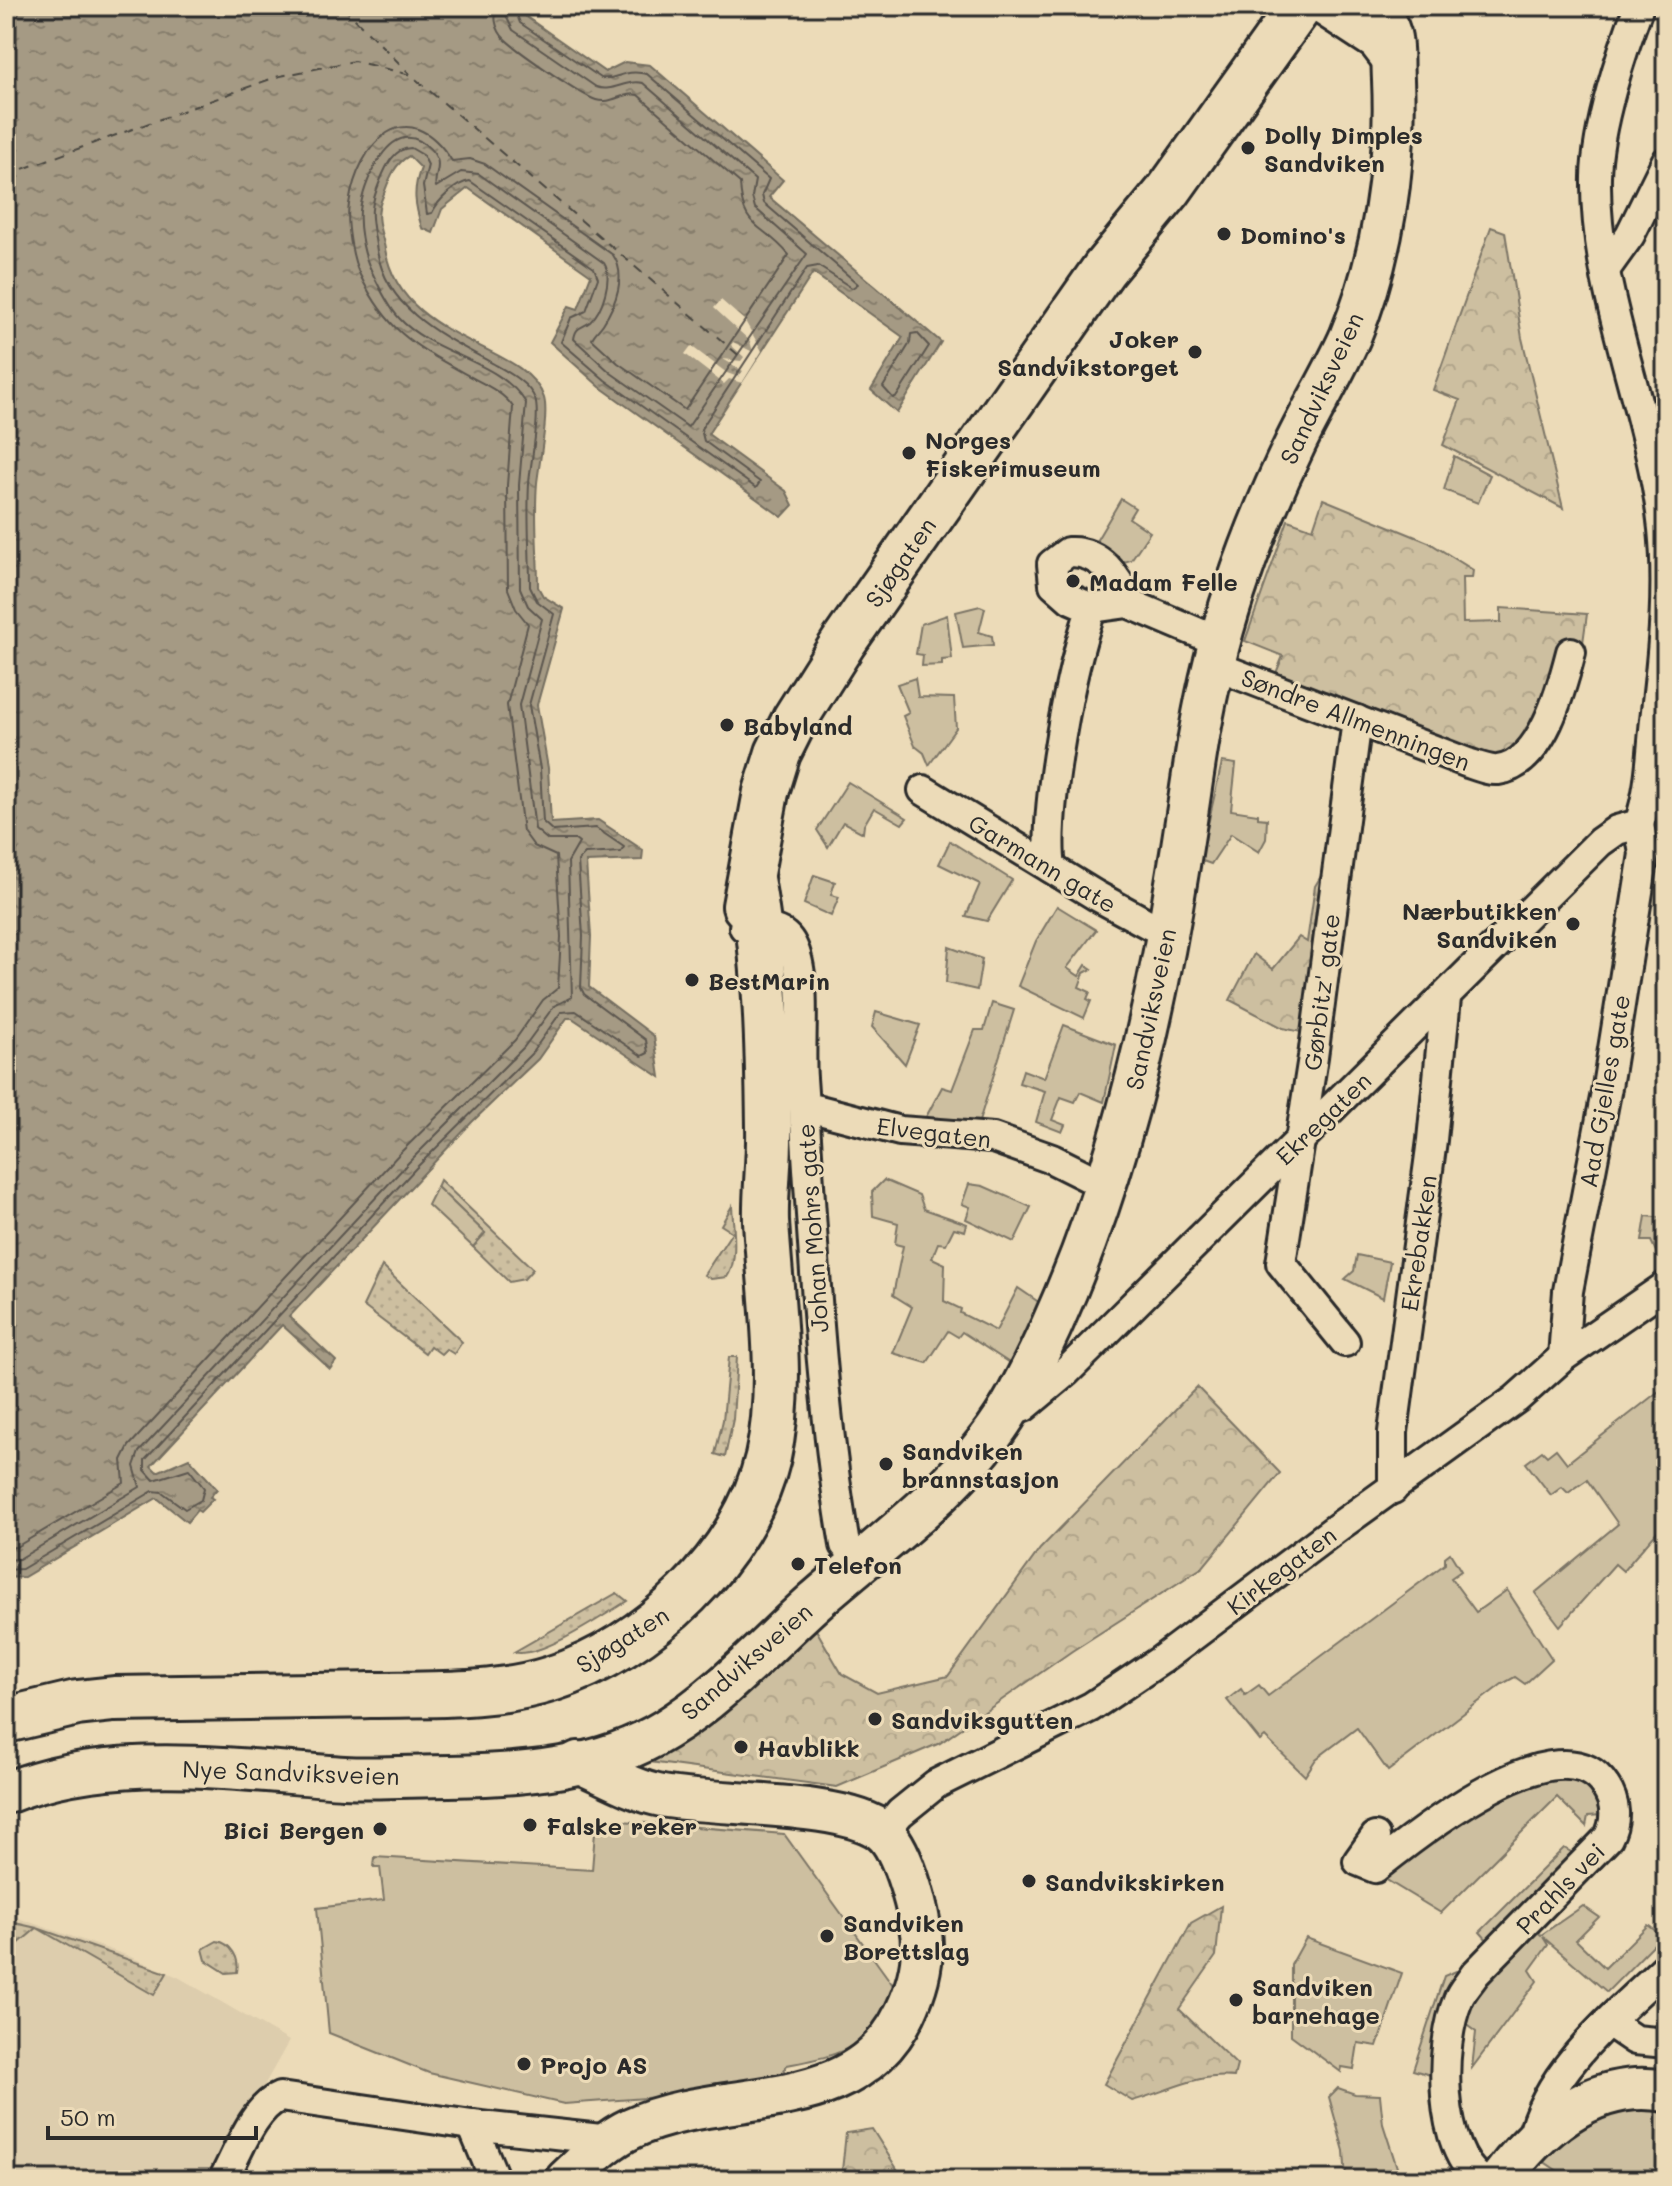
<svg xmlns="http://www.w3.org/2000/svg" width="1672" height="2186" viewBox="0 0 1672 2186" font-family="Mali,sans-serif">
<style>
.built{fill:#ddcdad}
.grass{fill:url(#grass-dots);stroke:#7c7566;stroke-width:2}
.forest{fill:url(#forest-crowns);stroke:#7c7566;stroke-width:2}
.garden{fill:#cdbfa0;stroke:#7c7566;stroke-width:2}
.water{fill:url(#water-ripples);stroke:#746e60;stroke-width:2}
.pier{fill:#ecdbb8}
.lines{fill:none;stroke-linecap:round;stroke-linejoin:round}
.shore{stroke:#5c574f;stroke-width:2}
.ferry{stroke:#4a4741;stroke-width:2;stroke-dasharray:10 8;stroke-linecap:butt}
.street-casing{stroke:#2b2b2b;stroke-width:34}
.secondary-casing{stroke:#2b2b2b;stroke-width:46}
.primary-casing{stroke:#2b2b2b;stroke-width:50}
.street{stroke:#ecdbb8;stroke-width:28}
.secondary{stroke:#ecdbb8;stroke-width:40}
.primary{stroke:#ecdbb8;stroke-width:44}
.poi-dot{fill:#2b2b2b;stroke:#ecdbb8;stroke-width:3}
.labels{text-anchor:middle;dominant-baseline:central;stroke-width:6;stroke-linejoin:round;paint-order:stroke}
.poi-label{font-size:24px;font-weight:bold;fill:#2b2b2b;stroke:#ecdbb8;text-anchor:start}
.street-label{font-size:24px;fill:#2b2b2b;stroke:#ecdbb8}
</style>
<defs>
<pattern id="grass-dots" width="8" height="8" patternUnits="userSpaceOnUse" patternTransform="scale(2)"><rect width="8" height="8" fill="#cdbfa0"/><path d="M2 2h.1M6 6h.1" fill="none" stroke="#b0a48a" stroke-width="1.8" stroke-linecap="round"/></pattern>
<pattern id="forest-crowns" width="20" height="18" patternUnits="userSpaceOnUse" patternTransform="scale(2)"><rect width="20" height="18" fill="#cdbfa0"/><path d="M2 6a3 3 0 1 1 6 0M12 15a3 3 0 1 1 6 0" fill="none" stroke="#b0a48a"/></pattern>
<pattern id="water-ripples" width="26" height="14" patternUnits="userSpaceOnUse" patternTransform="scale(2)"><rect width="26" height="14" fill="#a59a84"/><path d="M2 4q2-2 4 0t4 0M15 11q2-2 4 0t4 0" fill="none" stroke="#877e6c"/></pattern>
</defs>
<rect width="100%" height="100%" fill="#ecdbb8"/>
<filter id="ink" filterUnits="userSpaceOnUse"><feTurbulence type="fractalNoise" baseFrequency=".0125" numOctaves="2"/><feDisplacementMap in="SourceGraphic" scale="16" xChannelSelector="R" yChannelSelector="G"/><feConvolveMatrix kernelMatrix="1 2 1 2 8 2 1 2 1" color-interpolation-filters="sRGB"/></filter>
<g filter="url(#ink)">
<polygon class="built" points="6,1914 126,1955 178,1977 289,2041 211,2180 6,2180"/>
<g class="grass">
<polygon points="440,1180 533,1269 524,1279 509,1282 473,1247 485,1233 437,1187"/>
<path d="M732 1206C733 1226 739 1260 727 1277L711 1279 704 1275 732 1232 721 1225Z"/>
<polygon points="382,1266 462,1342 454,1354 446,1349 441,1354 430,1346 425,1353 363,1306"/>
<polygon points="729,1357 737,1357 733,1419 725,1457 715,1454 723,1420"/>
<path d="M617 1593 627 1601C604 1615 539 1660 514 1652Z"/>
<polygon points="6,1921 37,1928 167,1973 154,1995 37,1928 6,1954"/>
<path d="M217 1941C231 1943 240 1959 237 1972L226 1973 206 1960 203 1949Z"/>
</g>
<g class="forest">
<polygon points="1491,227 1505,232 1522,338 1563,508 1443,445 1460,400 1433,390"/>
<polygon points="1323,499 1428,542 1473,570 1472,578 1462,578 1463,623 1501,622 1501,608 1587,614 1582,650 1533,731 1502,760 1482,758 1274,678 1283,656 1245,641 1288,520 1313,529"/>
<polygon points="1321,876 1331,882 1306,1033 1283,1028 1230,1000 1254,954 1273,969 1299,937 1307,942 1315,886"/>
<polygon points="1197,1387 1280,1473 1203,1567 1072,1651 940,1743 837,1787 642,1761 808,1616 842,1674 877,1693 948,1676 1040,1549"/>
<path d="M1221 1906 1216 1956 1179 2009 1237 2065 1234 2077C1197 2073 1166 2092 1132 2101L1104 2084 1191 1923Z"/>
<polygon points="872,2129 904,2180 841,2180 846,2133"/>
</g>
<g class="garden">
<polygon points="1454,456 1490,475 1478,503 1444,490"/>
<polygon points="1121,499 1135,508 1129,518 1150,532 1131,560 1124,562 1095,543"/>
<polygon points="980,606 985,608 979,632 992,636 993,645 963,648 956,612"/>
<polygon points="947,615 952,659 942,660 942,665 922,666 923,655 916,654 921,624"/>
<polygon points="915,678 918,697 954,698 956,728 929,765 924,753 915,746 903,716 909,713 897,684"/>
<polygon points="1222,762 1236,764 1231,810 1258,814 1258,818 1267,819 1266,839 1259,852 1231,834 1211,864 1200,860"/>
<polygon points="848,782 907,818 902,824 874,808 864,825 863,833 843,822 828,847 817,830"/>
<polygon points="950,841 1012,880 987,921 966,916 980,884 939,864"/>
<polygon points="814,875 835,882 831,895 839,897 831,916 804,904"/>
<polygon points="1057,906 1096,930 1067,968 1079,976 1086,965 1092,969 1084,973 1079,987 1090,992 1087,999 1091,1001 1084,1018 1018,986 1036,941"/>
<polygon points="949,947 982,959 977,990 946,983"/>
<polygon points="992,1003 1014,1010 977,1128 948,1125 926,1117 942,1087 952,1090 975,1030 984,1030"/>
<polygon points="876,1012 920,1025 905,1064 872,1027"/>
<polygon points="1064,1025 1116,1045 1104,1102 1080,1092 1075,1102 1061,1097 1052,1120 1065,1125 1062,1132 1036,1122 1045,1091 1019,1083 1023,1070 1044,1078"/>
<polygon points="884,1180 919,1195 924,1209 967,1224 965,1231 954,1228 946,1244 938,1243 932,1258 945,1264 944,1301 961,1309 960,1313 996,1331 1018,1288 1043,1305 1011,1364 962,1332 958,1337 948,1331 927,1363 893,1353 912,1307 893,1295 903,1246 895,1244 898,1223 873,1216 872,1192"/>
<polygon points="969,1184 983,1186 1031,1207 1014,1242 966,1219 970,1207 962,1204"/>
<polygon points="437,1187 485,1233 473,1247 428,1205"/>
<polygon points="1666,1210 1666,1254 1660,1260 1651,1241 1642,1241 1646,1216 1664,1218"/>
<polygon points="1357,1255 1390,1262 1383,1298 1345,1279 1354,1271"/>
<polygon points="1659,1391 1666,1399 1666,1521 1623,1571 1615,1564 1560,1626 1535,1593 1618,1524 1587,1480 1568,1493 1562,1487 1551,1495 1526,1463 1542,1451 1547,1456 1556,1449 1567,1463"/>
<polygon points="1450,1553 1461,1571 1451,1578 1476,1612 1507,1590 1552,1659 1525,1684 1515,1677 1502,1684 1388,1771 1357,1728 1316,1759 1305,1776 1265,1737 1260,1741 1227,1700 1241,1689 1245,1695 1259,1685 1268,1696 1445,1564 1445,1557"/>
<path d="M1564 1777 1595 1790 1602 1815 1588 1816 1586 1826 1557 1797 1441 1913 1385 1879C1444 1823 1485 1797 1564 1777Z"/>
<path d="M596 1819 784 1834 895 1988C867 2048 850 2053 787 2065L782 2074 673 2096 564 2104 429 2073 329 2033 317 1908 384 1900 380 1867H374L375 1857 592 1870Z"/>
<polygon points="1564,1848 1580,1857 1488,1941 1480,1932"/>
<polygon points="1583,1906 1599,1917 1576,1940 1605,1968 1648,1925 1662,1936 1607,1992 1543,1937 1548,1945 1530,1970 1537,1981 1472,2068 1476,2032 1457,2018 1481,1982 1534,1929 1541,1935"/>
<polygon points="1306,1938 1402,1973 1377,2046 1358,2043 1354,2069 1342,2067 1341,2072 1291,2035 1291,1965"/>
<polygon points="1456,1971 1463,1974 1434,2076 1413,2070 1444,1976"/>
<polygon points="1338,2088 1355,2094 1380,2095 1383,2124 1401,2180 1346,2180 1344,2151 1329,2097"/>
<path d="M1652 2105 1666 2111V2180H1571L1543 2161C1581 2122 1597 2111 1652 2105Z"/>
</g>
<path class="water" d="M6 6H530L525 16 605 72 625 62 650 65 783 180 769 197 941 342 897 413 871 390 903 337 813 273 708 434 786 491 793 505 782 517 600 387 550 342 569 306 578 309 591 275 468 188 442 209 433 233 422 228C415 206 412 190 421 168L409 156C392 165 388 184 381 201 374 218 382 232 385 249 402 345 525 341 544 398 549 415 539 463 537 483 534 517 538 553 538 587L543 596 564 609 537 705 548 768 551 823 598 820 643 850 642 860 586 862 591 936 589 987 654 1036 660 1077 572 1018H567L538 1059 472 1122 289 1317 336 1361 330 1369 282 1325 151 1466 157 1472 189 1458 217 1489 210 1497 213 1499 200 1512 197 1510 187 1522 157 1498 24 1577 6 1578Z"/>
<polygon class="pier" points="721,300 745,321 762,351 742,383 729,379 724,384 685,354 691,346 727,373 738,377 743,371 723,359 741,361 744,357 731,345 733,342 753,352 750,341 714,308"/>
<g class="lines">
<g class="shore">
<polygon points="917,333 929,346 897,396 893,398 883,387 910,343 911,334"/>
<path d="M6 1548 16 1547 124 1483 122 1460 129 1446 400 1153 515 1040 543 1000 558 988 561 937 556 856 534 846 523 831 507 705 528 624 516 609 508 589 507 485 513 407C503 392 484 384 469 376 415 346 388 333 360 275 352 259 346 222 349 204 358 143 407 90 452 161L470 159 485 164 613 255C627 275 616 304 603 324 599 330 594 333 592 339L618 363 685 410 789 255C762 222 742 231 740 183L638 95C624 91 612 105 596 100 581 95 512 48 502 36 495 27 494 17 496 6"/>
<path d="M6 1560 19 1559 140 1487 134 1466 139 1452 409 1162 524 1047 554 1006 572 997 568 862 579 843 575 840H548L535 829 519 705 542 619 528 606 520 588 519 485 526 403C500 360 433 355 399 318 388 306 378 285 371 270 363 254 357 222 361 204 365 181 388 124 420 141 427 145 433 150 437 159 441 169 433 178 436 187L461 172 479 174 604 263C613 277 603 310 590 322 581 329 576 326 574 339L611 373 688 427 807 254 755 208 752 197 755 180 643 83C625 79 613 93 596 87L513 30 507 18 509 6"/>
<path d="M6 1570 22 1569 153 1491 162 1492 185 1509 201 1500 204 1488 189 1469 154 1480 145 1470V1460L416 1168 531 1054 561 1012 576 1011 642 1056 648 1053 646 1040 584 994 581 988 583 936 578 861 585 854 621 852 624 847 596 828 553 831 543 822 540 769 529 705 554 614 537 601 530 587C530 553 527 518 529 484 530 464 541 416 535 399 529 383 508 372 494 364 445 337 388 312 377 251 372 218 367 213 380 181 386 166 394 148 411 148L423 155 428 165 423 186 427 214 432 213C438 200 456 183 470 181L594 268 598 278 586 311 571 318 561 342 605 380 756 488 760 482 704 441 701 429 807 268 818 266 852 288 858 284 764 203 762 195 769 179 647 74C623 68 617 81 601 78L520 23 517 15 521 6"/>
</g>
<g class="ferry">
<polyline points="342,6 410,74"/>
<polyline points="6,175 276,77 354,61 411,75 743,359"/>
</g>
<g class="street-casing">
<g id="street">
<polyline points="1607,267 1630,235 1666,162"/>
<path d="M1128 603C1118 577 1100 550 1068 552L1052 564 1054 584 1071 599 1092 608 1128 603 1220 642"/>
<path d="M1213 665 1468 763C1477 766 1489 771 1498 770 1542 765 1562 687 1571 652"/>
<polyline points="923,790 1095,895 1150,925 1167,929"/>
<path d="M1639 824C1652 786 1651 751 1656 711 1663 650 1669 590 1663 529 1651 411 1594 296 1596 177 1597 127 1621 53 1639 6"/>
<path d="M1051 868C1043 812 1071 662 1092 608"/>
<path d="M744 927C762 928 783 926 792 945 808 976 799 1041 802 1078 813 1234 819 1391 845 1545L864 1560"/>
<polyline points="804,1106 900,1131 993,1138 1052,1159 1106,1186"/>
<polyline points="1345,1342 1281,1263 1313,1057 1357,720"/>
<polyline points="1563,1357 1568,1291 1607,1087 1644,854 1639,824"/>
<polyline points="1011,1411 1024,1407 1066,1372 1600,842 1617,830 1639,824"/>
<polyline points="1393,1489 1393,1432 1432,1140 1446,998"/>
<polyline points="884,1832 900,1813 936,1784 1091,1707 1161,1660 1338,1527 1516,1399 1563,1357 1666,1286"/>
<path d="M1375 1837 1358 1861 1375 1868C1414 1837 1561 1717 1605 1786 1616 1802 1617 1821 1608 1838L1475 1974C1470 1982 1461 1991 1458 2000 1439 2045 1437 2150 1482 2180"/>
<polyline points="1610,2023 1635,2040 1666,2043"/>
<polyline points="472,2125 495,2180"/>
<path d="M1532 2139C1545 2072 1617 2013 1666 1967"/>
<path d="M223 2180C237 2155 253 2107 280 2097L472 2125 610 2140"/>
</g>
</g>
<g class="secondary-casing">
<g id="secondary">
<polyline points="1326,6 1378,40 1391,57"/>
<path d="M6 1793C110 1750 235 1770 344 1777 379 1779 415 1776 450 1776 522 1775 602 1769 665 1730 721 1696 767 1644 815 1601 885 1539 971 1481 1017 1396 1104 1233 1149 1053 1178 871 1190 802 1197 731 1214 664 1232 589 1262 512 1296 442 1313 407 1334 373 1350 337 1383 258 1397 164 1393 80 1391 44 1397 36 1375 6"/>
<path d="M566 2180C587 2160 606 2140 632 2128 724 2085 854 2121 905 2013 918 1986 926 1956 920 1926 916 1902 902 1847 882 1831 844 1801 715 1806 662 1796 634 1791 604 1773 578 1762"/>
<path d="M1500 2180C1540 2126 1595 2078 1666 2091"/>
</g>
</g>
<g class="primary-casing">
<g id="primary">
<polyline points="745,906 766,792 778,753 795,719 843,643 1104,269 1169,190 1300,6"/>
<path d="M6 1720 77 1703 114 1699C200 1698 285 1697 370 1695 430 1694 494 1697 551 1679 647 1649 745 1556 768 1457 785 1382 770 1297 766 1221 765 1190 770 1159 769 1127 768 1045 766 959 751 879"/>
</g>
</g>
<use href="#street" class="street"/>
<use href="#secondary" class="secondary"/>
<use href="#primary" class="primary"/>
</g>
</g>
<g class="poi-dot">
<circle cx="1248" cy="148" r="8"/>
<circle cx="1224" cy="234" r="8"/>
<circle cx="1195" cy="352" r="8"/>
<circle cx="909" cy="453" r="8"/>
<circle cx="1073" cy="581" r="8"/>
<circle cx="727" cy="725" r="8"/>
<circle cx="1573" cy="924" r="8"/>
<circle cx="692" cy="980" r="8"/>
<circle cx="886" cy="1464" r="8"/>
<circle cx="798" cy="1564" r="8"/>
<circle cx="875" cy="1719" r="8"/>
<circle cx="741" cy="1747" r="8"/>
<circle cx="530" cy="1825" r="8"/>
<circle cx="380" cy="1829" r="8"/>
<circle cx="1029" cy="1881" r="8"/>
<circle cx="827" cy="1936" r="8"/>
<circle cx="1236" cy="2000" r="8"/>
<circle cx="524" cy="2064" r="8"/>
</g>
<g class="labels">
<g class="poi-label">
<text x="1264" y="134">Dolly Dimples<tspan x="1264" dy="28">Sandviken</tspan></text>
<text x="1240" y="234">Domino's</text>
<text x="1179" y="338" text-anchor="end">Joker<tspan x="1179" dy="28">Sandvikstorget</tspan></text>
<text x="925" y="439">Norges<tspan x="925" dy="28">Fiskerimuseum</tspan></text>
<text x="1089" y="581">Madam Felle</text>
<text x="743" y="725">Babyland</text>
<text x="1557" y="910" text-anchor="end">Nærbutikken<tspan x="1557" dy="28">Sandviken</tspan></text>
<text x="708" y="980">BestMarin</text>
<text x="902" y="1450">Sandviken<tspan x="902" dy="28">brannstasjon</tspan></text>
<text x="814" y="1564">Telefon</text>
<text x="891" y="1719">Sandviksgutten</text>
<text x="757" y="1747">Havblikk</text>
<text x="546" y="1825">Falske reker</text>
<text x="364" y="1829" text-anchor="end">Bici Bergen</text>
<text x="1045" y="1881">Sandvikskirken</text>
<text x="843" y="1922">Sandviken<tspan x="843" dy="28">Borettslag</tspan></text>
<text x="1252" y="1986">Sandviken<tspan x="1252" dy="28">barnehage</tspan></text>
<text x="540" y="2064">Projo AS</text>
</g>
<g class="street-label">
<text transform="translate(1321 388) rotate(-65)">Sandviksveien</text>
<text transform="translate(900 562) rotate(-55)">Sjøgaten</text>
<text transform="translate(1356 719) rotate(21)">Søndre Allmenningen</text>
<text transform="translate(1043 863) rotate(31)">Garmann gate</text>
<text transform="translate(1321 992) rotate(-83)">Gørbitz' gate</text>
<text transform="translate(1150 1009) rotate(-78)">Sandviksveien</text>
<text transform="translate(1604 1091) rotate(-80)">Aad Gjelles gate</text>
<text transform="translate(1323 1118) rotate(-44)">Ekregaten</text>
<text transform="translate(934 1132) rotate(7)">Elvegaten</text>
<text transform="translate(812 1228) rotate(-94)">Johan Mohrs gate</text>
<text transform="translate(1418 1243) rotate(-82)">Ekrebakken</text>
<text transform="translate(1281 1570) rotate(-37)">Kirkegaten</text>
<text transform="translate(622 1639) rotate(-32)">Sjøgaten</text>
<text transform="translate(746 1661) rotate(-41)">Sandviksveien</text>
<text transform="translate(291 1772) rotate(2)">Nye Sandviksveien</text>
<text transform="translate(1560 1888) rotate(-46)">Prahls vei</text>
</g>
</g>
<rect width="1672" height="2186" fill="none" stroke="#ecdbb8" stroke-width="32"/>
<rect x="16" y="16" width="1640" height="2154" fill="none" stroke="#2b2b2b" stroke-width="3" filter="url(#ink)"/>
<path d="M48 2126v12h208v-12" fill="none" stroke="#2b2b2b" stroke-width="4"/>
<text x="60" y="2126" font-size="24" fill="#2b2b2b" stroke="#ecdbb8" stroke-width="6" paint-order="stroke">50 m</text>
</svg>
